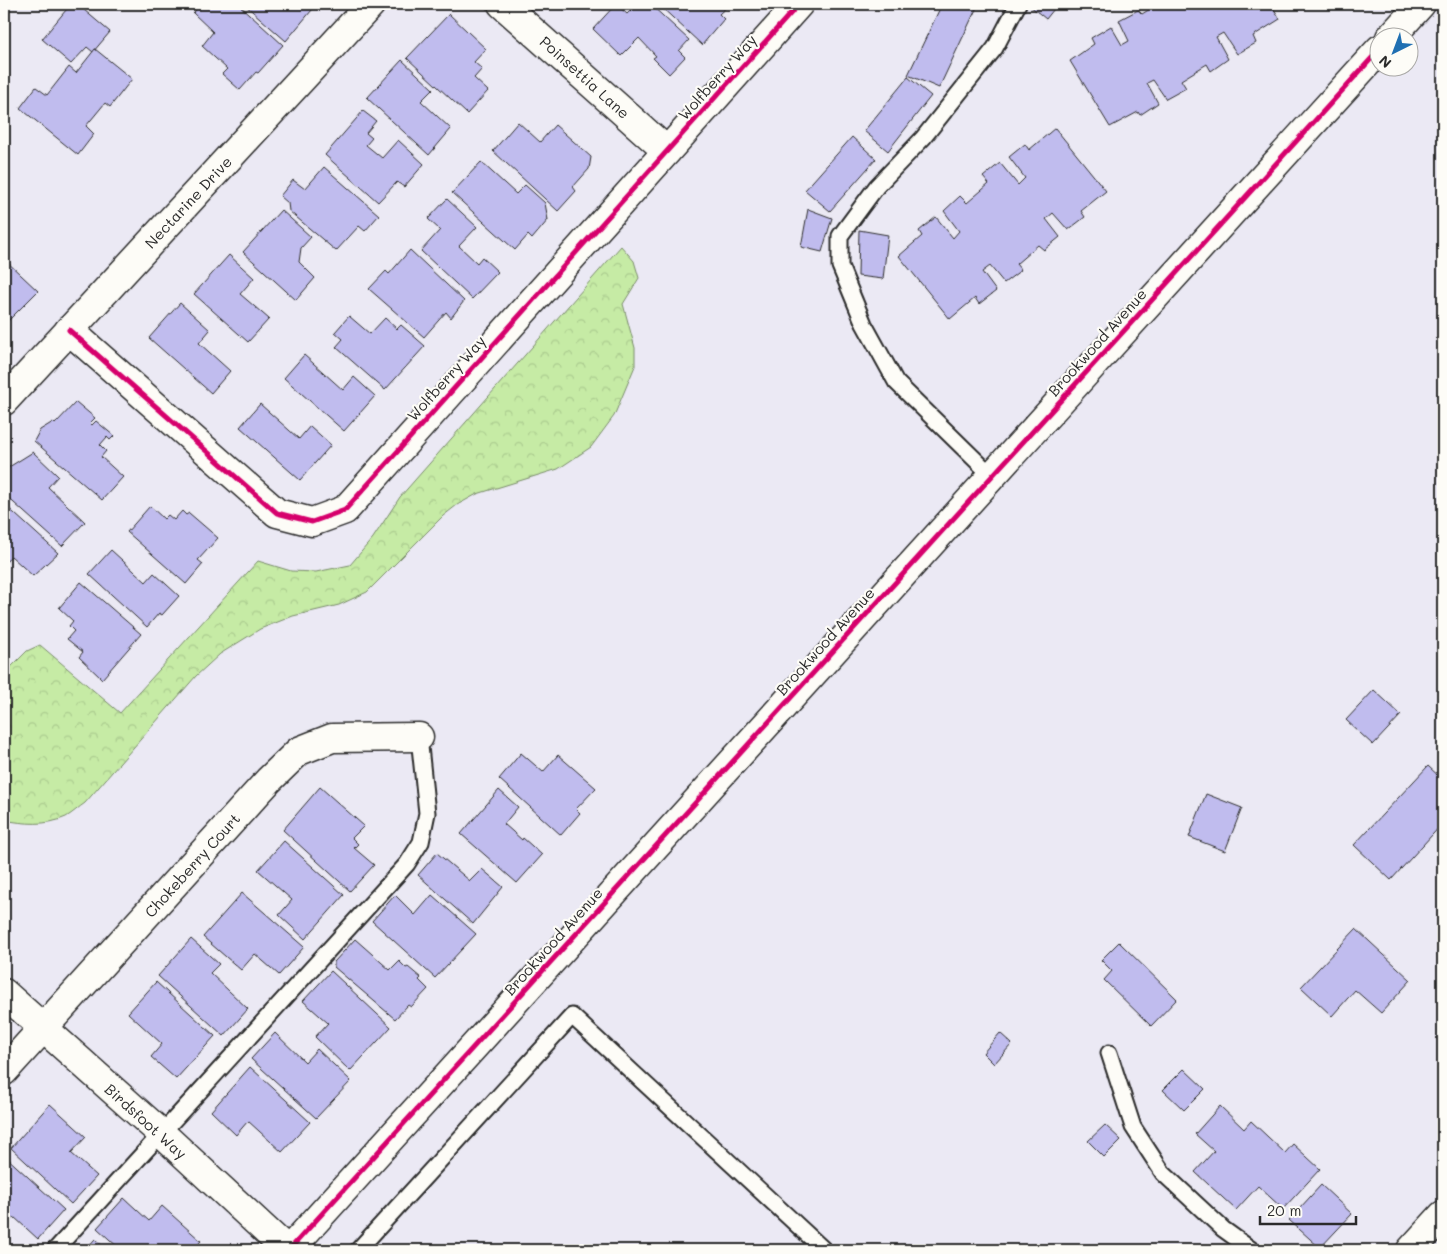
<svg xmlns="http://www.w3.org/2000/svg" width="1447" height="1254" viewBox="0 0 1447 1254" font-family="Mali,sans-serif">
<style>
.park{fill:url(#park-crowns);stroke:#788b68}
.building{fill:#c0bcee;stroke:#2b2b2b}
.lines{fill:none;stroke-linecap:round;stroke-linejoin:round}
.service-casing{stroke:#2b2b2b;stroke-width:19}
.minor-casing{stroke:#2b2b2b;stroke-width:31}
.service{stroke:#fdfcf7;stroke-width:15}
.minor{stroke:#fdfcf7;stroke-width:28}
.cycleway-casing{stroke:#fdfcf7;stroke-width:8}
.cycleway{stroke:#d6006c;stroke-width:5}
.labels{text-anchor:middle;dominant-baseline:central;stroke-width:4.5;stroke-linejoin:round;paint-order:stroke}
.street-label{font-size:15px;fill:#2b2b2b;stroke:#fdfcf7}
</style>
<defs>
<pattern id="park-crowns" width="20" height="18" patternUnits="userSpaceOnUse" patternTransform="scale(1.25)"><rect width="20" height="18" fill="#c6eba5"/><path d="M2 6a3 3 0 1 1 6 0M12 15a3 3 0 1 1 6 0" fill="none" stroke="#aaca8e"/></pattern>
</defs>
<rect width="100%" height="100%" fill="#ebe9f4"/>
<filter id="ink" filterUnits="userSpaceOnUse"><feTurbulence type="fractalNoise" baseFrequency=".02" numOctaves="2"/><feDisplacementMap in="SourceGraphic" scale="10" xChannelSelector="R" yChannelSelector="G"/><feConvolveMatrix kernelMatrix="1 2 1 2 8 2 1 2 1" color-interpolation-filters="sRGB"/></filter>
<g filter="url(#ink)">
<path class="park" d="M621 246 634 261 639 278 623 304 635 348V366L614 416 591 447 558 469 477 494 457 505 443 516 367 592 339 605 293 616 260 629 220 654 196 676 85 803C79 807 73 813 66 817 46 826 25 824 4 820V674L27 651 40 645 120 713 258 561 291 571 316 572 350 565 373 538 400 497Z"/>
<g class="building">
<polygon points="71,4 77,4 110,32 93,52 87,47 71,64 42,39"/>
<polygon points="202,4 238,4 283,45 258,73 256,72 240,90 222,74 227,69 202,46 213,32 193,13"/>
<polygon points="244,4 317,4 286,41"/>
<polygon points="558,4 573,4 566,11"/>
<polygon points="616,4 627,14 637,4 650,4 689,40 679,51 685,57 669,74 653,58 656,56 639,38 621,56 593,29"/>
<polygon points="658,4 730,4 719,14 724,19 702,45"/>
<polygon points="942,4 968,4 977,7 939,88 908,75"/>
<polygon points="1029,4 1058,4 1046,19 1029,5"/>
<polygon points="1158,4 1271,4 1280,19 1253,36 1256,43 1237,54 1223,33 1216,37 1228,59 1211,71 1207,64 1181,80 1186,88 1166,99 1153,80 1147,83 1158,103 1140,115 1138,112 1110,127 1070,61 1094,44 1091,38 1111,26 1122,45 1129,41 1119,20 1138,10 1142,14"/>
<polygon points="449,14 486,49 474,62 482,69 474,78 488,91 467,114 407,58"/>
<polygon points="95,49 132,79 110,107 105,103 86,126 94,134 78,155 20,108 36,87 47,95 69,67 76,73"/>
<polygon points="402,60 433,89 421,101 451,129 429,155 367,98"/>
<polygon points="908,77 931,96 888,151 864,131"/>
<polygon points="363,111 376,121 366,133 372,138 366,145 382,158 398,140 424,164 404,187 397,182 378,202 325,155"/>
<polygon points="518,122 540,142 555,125 591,157 589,169 573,187 576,191 558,211 493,151"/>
<polygon points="1055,128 1106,191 1081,211 1085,217 1068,230 1053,213 1046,219 1060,237 1044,250 1038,245 1016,264 1021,270 1004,283 990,266 982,272 996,291 979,304 975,298 950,319 899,256 922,236 919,231 936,217 953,238 959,231 944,211 960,196 967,203 989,184 983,177 1000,163 1018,185 1025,178 1009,157 1025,144 1029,150"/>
<polygon points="852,137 876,159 830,211 805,190"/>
<polygon points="481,162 516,194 525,185 545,203 548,220 532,239 528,235 515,250 452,193"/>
<polygon points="324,167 379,215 365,231 359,226 336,251 289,211 288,203 280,196 293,180 305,189"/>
<polygon points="447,199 477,227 459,246 477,263 482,257 498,272 472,299 421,251 440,230 428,219"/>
<polygon points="808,209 832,218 822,252 801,247"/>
<polygon points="281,210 311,237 301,248 299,262 315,278 296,300 243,252"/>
<polygon points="859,230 888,235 883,279 858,276"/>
<polygon points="410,250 464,301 451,318 446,312 424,337 369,289 386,271 389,274"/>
<polygon points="229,255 254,278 240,294 269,319 248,342 194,294"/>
<polygon points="4,259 38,291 4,325"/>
<polygon points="180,303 210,330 199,343 230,371 211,393 149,338"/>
<polygon points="349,316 370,334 385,318 397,329 401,325 425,346 385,390 336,347 343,339 335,332"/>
<polygon points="304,355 343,390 354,377 375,396 344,431 284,378"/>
<polygon points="76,402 95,418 90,423 92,425 96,421 114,436 110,440 107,437 100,445 106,451 101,457 123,477 102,500 34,441 40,430 53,422 55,424"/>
<polygon points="260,404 299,439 310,426 331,445 300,480 240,427"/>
<polygon points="33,452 58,476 48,487 85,522 62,546 4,494 4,476 9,467"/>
<polygon points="4,504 58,553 33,576 11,556 6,562 4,560"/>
<polygon points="150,506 164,519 168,515 174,520 182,511 186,515 189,513 218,538 198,560 203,564 186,584 127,532"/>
<polygon points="111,550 146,582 154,573 179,596 162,615 159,613 147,627 89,574"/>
<polygon points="81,582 141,634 102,679 79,657 83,652 67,639 74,631 69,626 73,621 59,608"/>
<polygon points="1374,690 1401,715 1373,745 1346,720"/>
<polygon points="521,753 543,772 558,755 596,788 576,809 580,813 561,835 499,779"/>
<polygon points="1428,766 1443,780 1443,823 1391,880 1354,845"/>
<polygon points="320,787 364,826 352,838 358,844 354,848 374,865 350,891 283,830"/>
<polygon points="499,790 518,807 504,824 522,840 523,838 542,855 517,883 461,834"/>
<polygon points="1206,794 1242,808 1225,851 1189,837"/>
<polygon points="284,841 344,895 305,939 279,915 292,900 258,870"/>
<polygon points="437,853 470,881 482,869 503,887 473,924 418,875"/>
<polygon points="242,893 304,947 279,975 255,954 241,970 203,937"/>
<polygon points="395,895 415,915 432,895 476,934 435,978 372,921"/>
<polygon points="1356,929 1411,980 1381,1013 1355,990 1332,1016 1301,987"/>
<polygon points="191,939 219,964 210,973 248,1009 224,1036 158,976"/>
<polygon points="355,939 390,970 399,961 406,968 408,967 421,978 419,980 428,989 411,1007 408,1005 395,1019 334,967 334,962"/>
<polygon points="1119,942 1177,999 1151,1026 1104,980 1112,971 1101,960"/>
<polygon points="331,971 391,1027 350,1071 315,1037 328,1023 303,1001"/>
<polygon points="156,982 215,1036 176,1079 151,1057 162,1044 128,1013"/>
<polygon points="275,1033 305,1062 317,1049 351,1081 316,1118 251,1059"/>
<polygon points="1000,1033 1012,1044 994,1064 983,1053"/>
<polygon points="250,1067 310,1122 282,1152 248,1121 236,1135 211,1111"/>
<polygon points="1184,1069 1205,1089 1184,1110 1163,1090"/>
<polygon points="50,1104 86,1137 71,1153 97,1176 71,1204 11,1148"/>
<polygon points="1220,1106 1244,1129 1251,1121 1285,1153 1293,1144 1320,1169 1283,1209 1258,1186 1236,1210 1195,1172 1214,1151 1195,1134"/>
<polygon points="1105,1125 1121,1140 1104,1157 1088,1141"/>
<polygon points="4,1155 64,1210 38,1239 14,1217 4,1228"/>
<polygon points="1321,1185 1352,1214 1320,1248 1289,1220"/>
<polygon points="124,1198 149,1221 162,1206 201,1241 193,1250 121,1250 97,1228"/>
<polygon points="95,1239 107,1250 85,1250"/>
</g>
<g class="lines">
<g class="service-casing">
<g id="service">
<polyline points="992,476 896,382 864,324 840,266 840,236 877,186 923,138 995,48 1018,4"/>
<polyline points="1109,1053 1133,1127 1163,1173 1223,1229 1252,1250"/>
<polyline points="55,1250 407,864 421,842 427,813 419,737"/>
<polyline points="358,1250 572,1016 824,1250"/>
</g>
</g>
<g class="minor-casing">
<g id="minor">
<polyline points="502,4 667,151"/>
<polyline points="1390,38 1421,4"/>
<polyline points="69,330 277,513 312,522 345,510 799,4"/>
<polyline points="4,401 371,4"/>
<polyline points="4,993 161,1133 287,1250"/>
<polyline points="4,1071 269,780 299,751 332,738 419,737"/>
<polyline points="289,1250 1380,49"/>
<polyline points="1411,1250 1443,1215"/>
</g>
</g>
<use href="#service" class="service"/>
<use href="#minor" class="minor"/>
<g class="cycleway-casing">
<g id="cycleway">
<polyline points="69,330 277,513 312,522 345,510 799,4"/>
<polyline points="289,1250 1380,49"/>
</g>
</g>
<use href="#cycleway" class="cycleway"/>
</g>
</g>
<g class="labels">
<g class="street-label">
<text transform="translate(585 77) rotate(42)">Poinsettia Lane</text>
<text transform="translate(717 77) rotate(-48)">Wolfberry Way</text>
<text transform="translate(188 202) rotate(-47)">Nectarine Drive</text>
<text transform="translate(1097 342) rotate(-48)">Brookwood Avenue</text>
<text transform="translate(446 378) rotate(-48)">Wolfberry Way</text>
<text transform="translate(825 641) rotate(-48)">Brookwood Avenue</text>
<text transform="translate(192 865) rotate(-48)">Chokeberry Court</text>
<text transform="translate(553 941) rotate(-48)">Brookwood Avenue</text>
<text transform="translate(146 1121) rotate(42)">Birdsfoot Way</text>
</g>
</g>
<rect width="1447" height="1254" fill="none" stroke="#fdfcf7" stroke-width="20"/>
<rect x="10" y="10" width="1427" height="1234" fill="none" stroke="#2b2b2b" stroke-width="2" filter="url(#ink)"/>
<g transform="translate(1394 52) rotate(222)"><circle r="24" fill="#fdfcf7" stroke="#a9a8a5"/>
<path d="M0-4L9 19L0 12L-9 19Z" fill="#1f6fb2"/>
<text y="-8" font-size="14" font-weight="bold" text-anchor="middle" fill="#2b2b2b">N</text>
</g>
<path d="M1260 1216v8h96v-8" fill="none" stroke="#2b2b2b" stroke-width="2.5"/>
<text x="1267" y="1216" font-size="15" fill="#2b2b2b" stroke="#fdfcf7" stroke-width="4" paint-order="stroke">20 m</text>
</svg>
